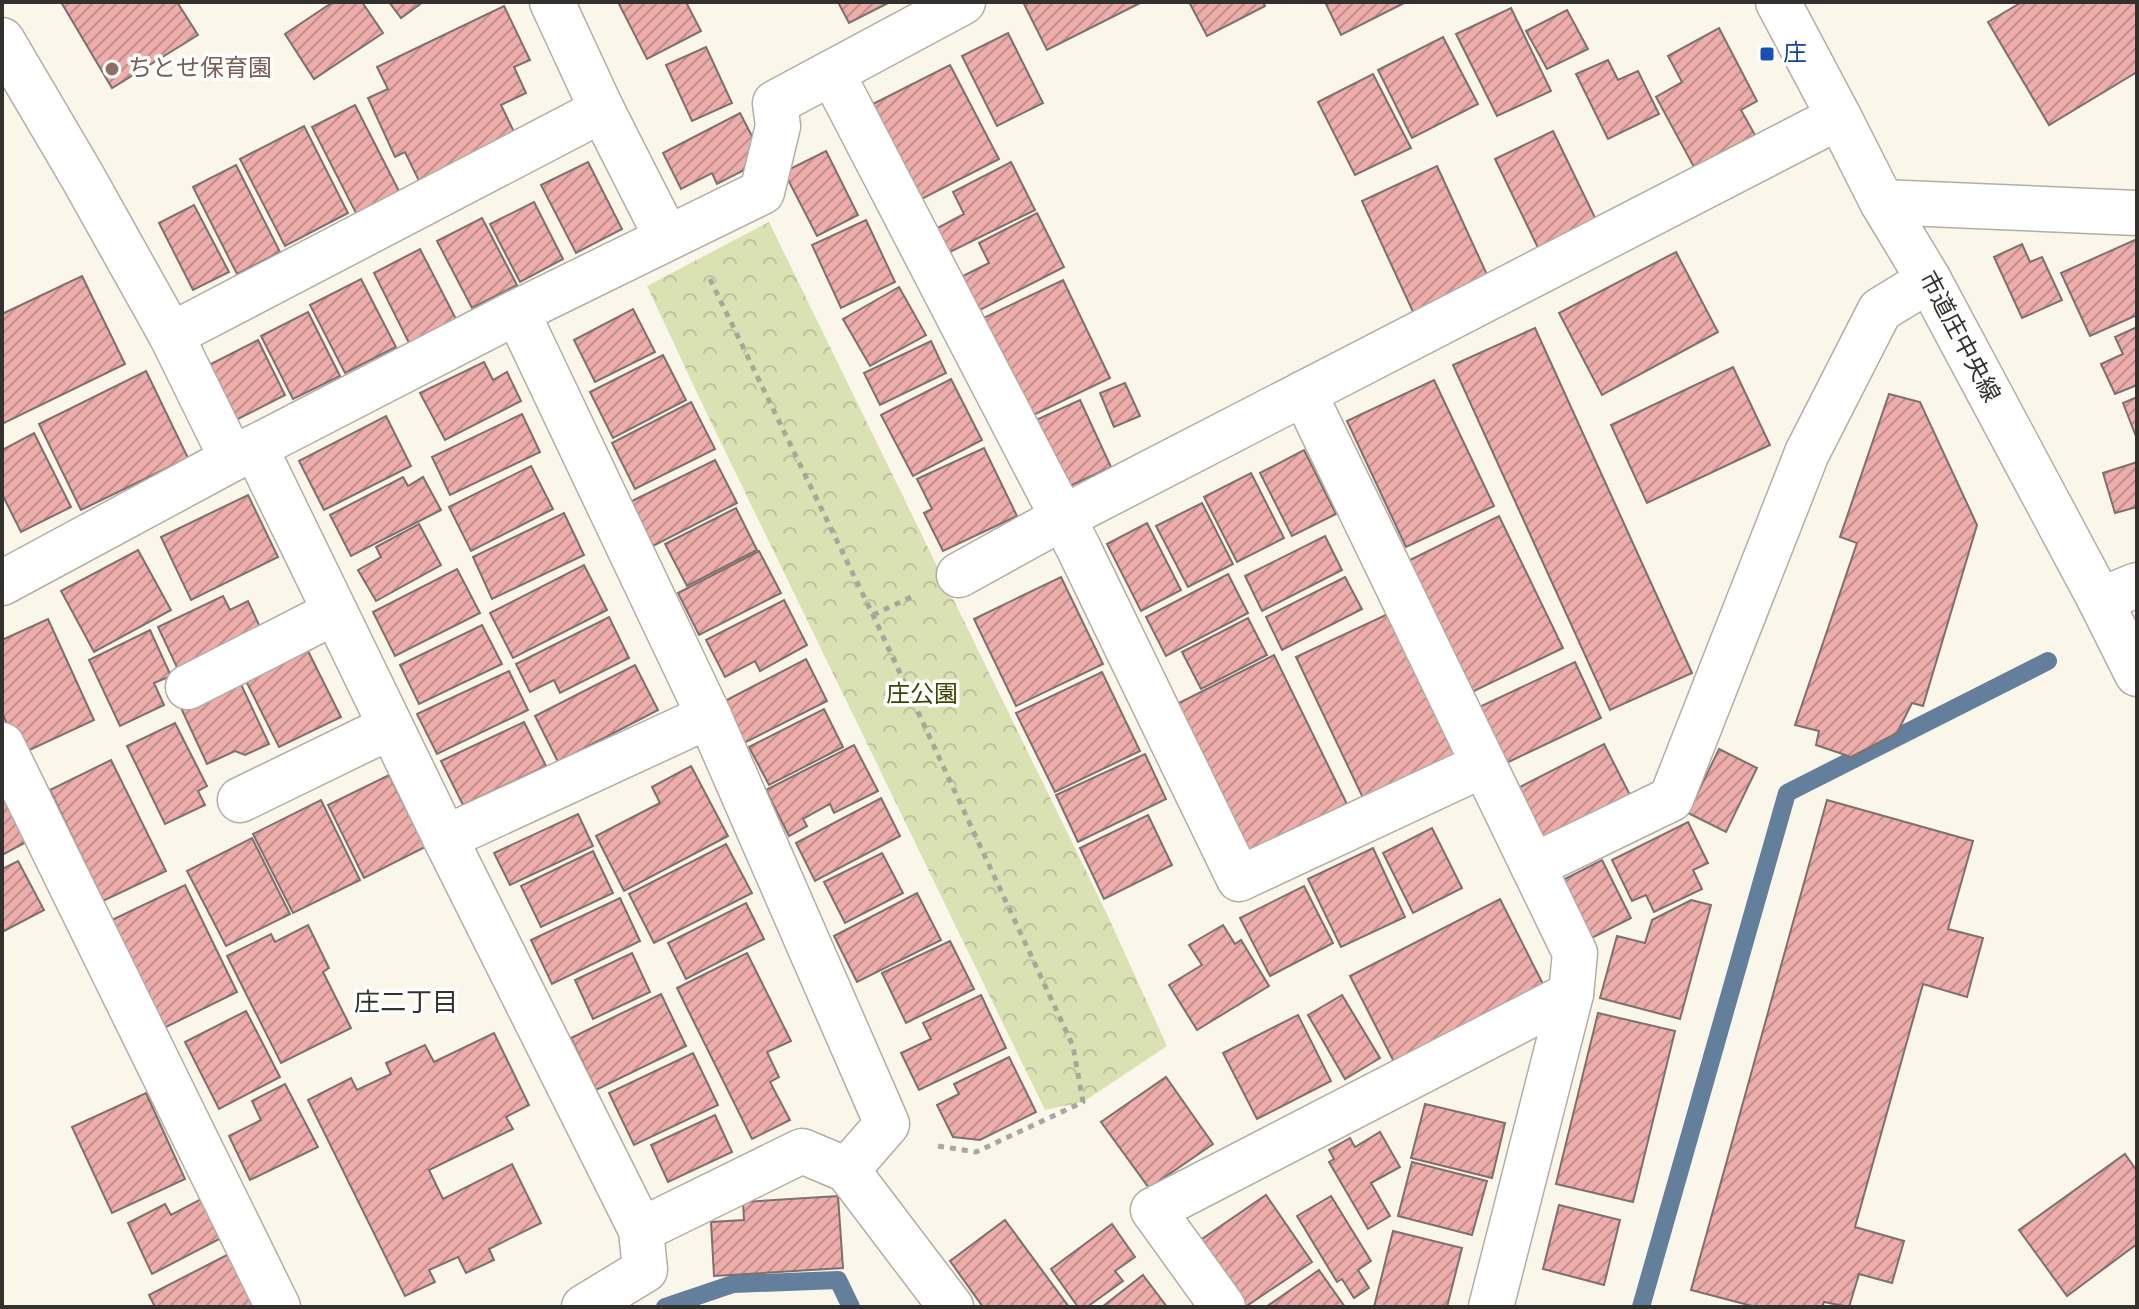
<svg xmlns="http://www.w3.org/2000/svg" width="2139" height="1309" viewBox="0 0 2139 1309" font-family="'Alegreya Sans','Noto Sans JP',sans-serif">
<style>
.park{fill:url(#park-crowns)}
.lines{fill:none;stroke-linecap:round;stroke-linejoin:round}
.stream{stroke:#647f9b;stroke-width:18}
.building{fill:url(#building-hatch);stroke:#7d706f;stroke-width:2}
.minor-casing{stroke:#b3aea3;stroke-width:47}
.tertiary-casing{stroke:#b3aea3;stroke-width:47}
.path{stroke:#aaa69e;stroke-width:5;stroke-dasharray:6 6;stroke-linecap:butt}
.minor{stroke:#fff;stroke-width:44}
.tertiary{stroke:#fff;stroke-width:44}
.transit-dot{fill:#1a4fb4;stroke:#fff;stroke-width:3}
.education-dot{fill:#8d6e63;stroke:#fff;stroke-width:3}
.labels{text-anchor:middle;dominant-baseline:central;stroke-width:7;stroke-linejoin:round;paint-order:stroke}
.transit-label{font-size:24px;fill:#164399;stroke:#fff;text-anchor:start}
.education-label{font-size:24px;fill:#785e54;stroke:#fff;text-anchor:start}
.street-label{font-size:24px;fill:#33312d;stroke:#fff}
.park-label{font-size:24px;fill:#3d4400;stroke:#fff}
.neighbourhood-label{font-size:26px;fill:#33312d;stroke:#fff}
</style>
<defs>
<pattern id="park-crowns" width="20" height="18" patternUnits="userSpaceOnUse" patternTransform="scale(2)"><rect width="20" height="18" fill="#dae2b4"/><path d="M2 6a3 3 0 1 1 6 0M12 15a3 3 0 1 1 6 0" fill="none" stroke="#bcc29b"/></pattern>
<pattern id="building-hatch" width="6" height="6" patternUnits="userSpaceOnUse" patternTransform="scale(2)"><rect width="6" height="6" fill="#edadaa"/><path d="M-1 1l2-2M0 6l6-6M5 7l2-2" fill="none" stroke="#c18d8b"/></pattern>
</defs>
<rect width="100%" height="100%" fill="#fbf6ea"/>
<polygon class="park" points="769,222 1106,912 1167,1046 1083,1102 1045,1110 706,412 647,286"/>
<g class="lines">
<g class="stream">
<polyline points="665,1307 733,1284 838,1280 851,1307"/>
<polyline points="1641,1307 1787,793 2048,661"/>
</g>
</g>
<g class="building">
<polygon points="61,2 177,2 198,35 112,88"/>
<polygon points="333,2 362,2 383,33 314,79 285,34"/>
<polygon points="389,2 423,2 401,18"/>
<polygon points="618,2 686,2 701,31 647,59"/>
<polygon points="838,2 890,2 849,23"/>
<polygon points="1023,2 1142,2 1047,50"/>
<polygon points="1189,2 1263,2 1265,6 1207,36"/>
<polygon points="1325,2 1406,2 1341,35"/>
<polygon points="2022,2 2137,2 2137,72 2049,125 1988,22"/>
<polygon points="504,6 530,60 514,67 526,93 501,105 516,136 420,183 405,152 395,157 368,98 388,89 377,67"/>
<polygon points="1511,8 1551,91 1497,116 1456,34"/>
<polygon points="1567,10 1588,49 1547,69 1526,31"/>
<polygon points="1719,28 1757,101 1741,110 1755,135 1694,167 1656,97 1682,82 1668,56"/>
<polygon points="1008,33 1043,103 997,126 962,56"/>
<polygon points="1443,37 1478,104 1412,138 1378,70"/>
<polygon points="706,47 732,103 692,121 666,65"/>
<polygon points="1608,60 1618,80 1638,71 1659,114 1608,139 1576,74"/>
<polygon points="950,65 999,159 914,203 865,108"/>
<polygon points="1373,74 1411,148 1355,175 1318,102"/>
<polygon points="355,105 400,193 357,215 312,127"/>
<polygon points="740,113 754,140 744,170 717,184 712,173 681,189 663,153"/>
<polygon points="304,126 348,213 285,246 240,159"/>
<polygon points="1553,131 1599,226 1541,254 1495,159"/>
<polygon points="826,151 858,215 817,236 784,172"/>
<polygon points="588,162 622,229 576,253 541,185"/>
<polygon points="1011,162 1035,210 946,254 934,230 964,214 953,192"/>
<polygon points="236,165 280,252 237,274 193,187"/>
<polygon points="1437,166 1489,279 1414,314 1362,201"/>
<polygon points="534,202 563,259 520,282 490,224"/>
<polygon points="194,205 229,272 193,290 159,223"/>
<polygon points="1037,213 1064,267 972,314 955,280 989,263 979,243"/>
<polygon points="482,218 517,285 472,308 437,241"/>
<polygon points="866,220 895,282 841,308 812,245"/>
<polygon points="2137,239 2137,315 2090,336 2061,273"/>
<polygon points="2022,244 2030,262 2042,257 2062,300 2022,318 1994,257"/>
<polygon points="420,249 457,321 410,345 374,273"/>
<polygon points="1676,252 1718,332 1602,395 1559,313"/>
<polygon points="82,276 125,364 2,424 2,314"/>
<polygon points="361,279 396,347 345,373 310,305"/>
<polygon points="1063,280 1110,378 1021,421 973,323"/>
<polygon points="899,287 926,335 870,366 843,319"/>
<polygon points="633,309 655,352 595,382 574,340"/>
<polygon points="308,312 340,376 293,399 261,336"/>
<polygon points="2137,327 2137,385 2115,394 2101,364 2123,354 2115,337"/>
<polygon points="1535,328 1692,673 1610,710 1453,365"/>
<polygon points="258,340 285,395 236,420 209,365"/>
<polygon points="931,341 946,373 880,405 864,373"/>
<polygon points="663,355 686,400 613,438 590,392"/>
<polygon points="484,362 493,380 507,372 521,401 445,440 420,393"/>
<polygon points="1733,367 1770,445 1647,503 1611,425"/>
<polygon points="146,371 188,458 81,510 39,424"/>
<polygon points="951,379 982,440 913,476 881,415"/>
<polygon points="1434,380 1494,506 1406,547 1347,421"/>
<polygon points="1125,383 1140,416 1114,427 1100,393"/>
<polygon points="1889,394 1920,402 1977,525 1923,706 1912,703 1897,733 1851,757 1816,745 1819,731 1795,725 1857,543 1840,537"/>
<polygon points="2137,397 2137,439 2123,403"/>
<polygon points="1080,400 1111,467 1057,492 1025,425"/>
<polygon points="691,402 715,449 635,489 612,443"/>
<polygon points="522,414 540,452 450,495 432,457"/>
<polygon points="386,416 411,466 324,510 299,461"/>
<polygon points="34,433 71,507 21,532 2,494 2,450"/>
<polygon points="984,448 1017,516 943,551 924,513 932,509 917,479"/>
<polygon points="1304,450 1336,514 1292,536 1260,473"/>
<polygon points="715,460 737,503 653,546 630,502"/>
<polygon points="2137,462 2137,507 2115,513 2103,473"/>
<polygon points="531,466 553,509 471,551 449,507"/>
<polygon points="1251,473 1284,538 1237,562 1204,497"/>
<polygon points="403,477 408,486 423,477 441,510 351,556 330,515"/>
<polygon points="248,495 278,557 191,600 161,537"/>
<polygon points="1202,503 1233,564 1188,587 1156,526"/>
<polygon points="736,508 757,550 687,586 665,544"/>
<polygon points="564,513 584,555 492,599 473,557"/>
<polygon points="1499,516 1563,648 1472,692 1408,561"/>
<polygon points="1147,523 1181,590 1141,611 1107,544"/>
<polygon points="419,524 441,565 376,601 358,570 381,557 376,547"/>
<polygon points="1325,536 1342,570 1262,611 1245,576"/>
<polygon points="138,550 171,610 94,652 61,591"/>
<polygon points="759,551 781,593 699,635 678,593"/>
<polygon points="584,565 607,610 513,658 490,613"/>
<polygon points="457,569 480,613 395,656 373,612"/>
<polygon points="1228,574 1248,613 1166,656 1146,617"/>
<polygon points="1061,577 1103,664 1016,706 974,619"/>
<polygon points="1345,577 1362,609 1282,650 1266,617"/>
<polygon points="223,596 230,610 248,601 265,638 182,678 158,627"/>
<polygon points="784,600 807,645 760,671 755,661 725,677 706,640"/>
<polygon points="1392,612 1459,755 1364,800 1296,657"/>
<polygon points="609,617 629,658 560,693 554,680 530,692 516,664"/>
<polygon points="1248,618 1267,655 1201,689 1182,652"/>
<polygon points="48,619 94,720 21,754 2,713 2,640"/>
<polygon points="482,625 502,664 419,704 400,665"/>
<polygon points="150,630 171,676 154,683 164,705 120,726 89,660"/>
<polygon points="305,645 341,717 279,747 243,675"/>
<polygon points="1274,655 1347,804 1249,852 1177,704"/>
<polygon points="806,659 827,701 742,744 721,703"/>
<polygon points="1575,662 1601,718 1500,766 1473,710"/>
<polygon points="635,665 658,710 558,762 535,716"/>
<polygon points="509,671 528,710 437,754 417,714"/>
<polygon points="1102,672 1140,751 1055,792 1016,713"/>
<polygon points="239,680 269,744 245,755 235,751 207,764 181,708"/>
<polygon points="824,709 843,747 769,785 749,747"/>
<polygon points="524,722 546,766 463,805 441,761"/>
<polygon points="175,723 207,786 198,791 205,805 165,824 127,746"/>
<polygon points="1604,744 1631,797 1545,841 1518,788"/>
<polygon points="854,745 878,791 834,813 830,804 803,819 807,826 789,836 766,790"/>
<polygon points="1719,749 1757,768 1726,832 1688,813"/>
<polygon points="1145,754 1166,799 1078,842 1056,795"/>
<polygon points="111,760 166,871 103,901 50,790"/>
<polygon points="691,766 728,836 624,891 596,836 660,803 652,787"/>
<polygon points="389,775 425,847 364,878 328,805"/>
<polygon points="2,792 28,841 2,855"/>
<polygon points="881,798 900,836 815,881 796,843"/>
<polygon points="321,800 360,880 293,913 253,834"/>
<polygon points="1827,800 1973,841 1948,929 1983,938 1967,997 1923,984 1855,1227 1904,1241 1892,1283 1859,1274 1849,1307 1824,1302 1822,1307 1756,1307 1691,1290"/>
<polygon points="578,814 593,846 510,885 494,853"/>
<polygon points="1148,815 1172,865 1104,899 1080,848"/>
<polygon points="1688,822 1708,863 1693,870 1702,889 1654,912 1646,895 1632,901 1612,860"/>
<polygon points="1432,828 1462,888 1413,913 1383,853"/>
<polygon points="252,838 290,914 226,946 187,871"/>
<polygon points="726,844 752,893 654,943 629,894"/>
<polygon points="1373,848 1405,917 1341,947 1308,879"/>
<polygon points="593,851 613,893 541,927 521,886"/>
<polygon points="882,853 903,893 845,923 824,882"/>
<polygon points="1602,860 1631,918 1586,941 1557,883"/>
<polygon points="18,861 44,910 2,932 2,869"/>
<polygon points="185,885 237,992 164,1028 112,920"/>
<polygon points="1304,886 1333,943 1270,976 1240,918"/>
<polygon points="917,893 941,940 857,982 834,936"/>
<polygon points="620,898 640,941 552,984 531,940"/>
<polygon points="1500,899 1544,986 1394,1062 1350,976"/>
<polygon points="1691,900 1711,905 1680,1019 1600,998 1617,936 1645,943 1652,920"/>
<polygon points="746,903 764,939 686,979 668,943"/>
<polygon points="308,925 329,968 323,972 351,1028 281,1063 227,956 271,934 275,942"/>
<polygon points="1223,925 1235,944 1241,940 1269,986 1197,1030 1169,985 1202,965 1189,945"/>
<polygon points="950,941 974,989 906,1023 882,973"/>
<polygon points="632,953 650,992 593,1019 575,980"/>
<polygon points="747,953 791,1041 767,1052 779,1077 770,1082 790,1120 752,1139 677,988"/>
<polygon points="661,994 686,1046 596,1090 571,1038"/>
<polygon points="981,995 1006,1048 919,1090 901,1053 931,1039 923,1023"/>
<polygon points="1342,995 1380,1058 1345,1079 1308,1015"/>
<polygon points="246,1011 280,1077 219,1109 185,1042"/>
<polygon points="1598,1013 1675,1031 1633,1202 1556,1184"/>
<polygon points="1298,1015 1331,1081 1257,1119 1223,1053"/>
<polygon points="494,1033 529,1105 506,1117 513,1129 429,1170 443,1199 512,1164 541,1223 489,1249 494,1260 466,1273 458,1257 429,1270 435,1282 405,1296 308,1100 351,1078 357,1090 391,1074 386,1063 425,1045 434,1062"/>
<polygon points="693,1053 718,1105 634,1145 609,1093"/>
<polygon points="1009,1057 1036,1112 980,1140 953,1137 937,1105 959,1094 954,1084"/>
<polygon points="1166,1077 1213,1144 1149,1188 1101,1122"/>
<polygon points="285,1084 318,1147 250,1180 229,1136 261,1120 252,1101"/>
<polygon points="146,1093 185,1179 112,1213 72,1127"/>
<polygon points="1425,1104 1505,1123 1492,1178 1411,1158"/>
<polygon points="715,1115 732,1152 668,1182 651,1145"/>
<polygon points="1380,1132 1400,1167 1371,1183 1390,1216 1368,1229 1329,1162 1334,1159 1329,1150 1350,1138 1355,1147"/>
<polygon points="2125,1154 2137,1171 2137,1244 2067,1296 2019,1230"/>
<polygon points="1412,1162 1487,1181 1472,1235 1398,1216"/>
<polygon points="1266,1195 1312,1262 1245,1307 1199,1241"/>
<polygon points="838,1196 843,1268 714,1276 711,1222 744,1220 743,1202"/>
<polygon points="1331,1196 1371,1261 1358,1270 1369,1288 1354,1298 1342,1279 1337,1282 1297,1216"/>
<polygon points="205,1197 225,1236 152,1274 128,1223 165,1204 171,1215"/>
<polygon points="1559,1205 1620,1220 1604,1285 1543,1269"/>
<polygon points="1005,1220 1069,1307 983,1307 950,1261"/>
<polygon points="1112,1224 1135,1257 1115,1271 1123,1281 1087,1307 1078,1307 1051,1269"/>
<polygon points="1393,1231 1462,1248 1447,1307 1374,1307"/>
<polygon points="231,1253 254,1307 155,1307 149,1295"/>
<polygon points="1319,1270 1345,1307 1266,1307"/>
<polygon points="1143,1275 1167,1307 1102,1307"/>
</g>
<g class="lines">
<g class="minor-casing">
<g id="minor">
<polyline points="552,2 602,110"/>
<polyline points="2,40 82,176 171,335 232,459"/>
<polyline points="832,73 1078,547 1239,879 1483,765"/>
<polyline points="1882,202 2137,213"/>
<polyline points="517,312 709,716 887,1124 847,1170"/>
<polyline points="171,335 602,110 667,238"/>
<polyline points="1304,393 1575,953 1571,994 1491,1307"/>
<polyline points="255,447 445,838 641,1230 645,1270 584,1307"/>
<polyline points="959,575 1062,518 1839,117"/>
<polyline points="2,583 232,459 517,312 762,192 778,126 775,103 963,2"/>
<polyline points="2100,600 2137,585"/>
<polyline points="188,687 335,612"/>
<polyline points="2,745 278,1307"/>
<polyline points="240,800 390,727"/>
<polyline points="445,838 709,716"/>
<polyline points="1533,866 1671,799 1807,453 1880,310 1929,280"/>
<polyline points="641,1230 802,1151 847,1170 951,1307"/>
<polyline points="1223,1307 1153,1210 1571,994"/>
</g>
</g>
<g class="tertiary-casing">
<polyline id="tertiary" points="1778,2 1839,117 1882,202 1929,280 2100,600 2137,674"/>
</g>
<g class="path">
<polyline points="710,279 873,615 1073,1046 1083,1102 976,1152 938,1146"/>
<polyline points="873,615 911,597"/>
</g>
<use href="#minor" class="minor"/>
<use href="#tertiary" class="tertiary"/>
</g>
<rect class="transit-dot" x="1759" y="46" width="16" height="16" rx="4"/>
<circle class="education-dot" cx="112" cy="69" r="8"/>
<g class="labels">
<g class="transit-label">
<text x="1783" y="54">庄</text>
</g>
<g class="education-label">
<text x="128" y="69">ちとせ保育園</text>
</g>
<g class="street-label">
<text transform="translate(1959 337) rotate(62)">市道庄中央線</text>
</g>
<g class="park-label">
<text x="922" y="695">庄公園</text>
</g>
<g class="neighbourhood-label">
<text x="406" y="1003">庄二丁目</text>
</g>
</g>
<rect width="2139" height="1309" fill="none" stroke="#33312d" stroke-width="8"/>
</svg>
